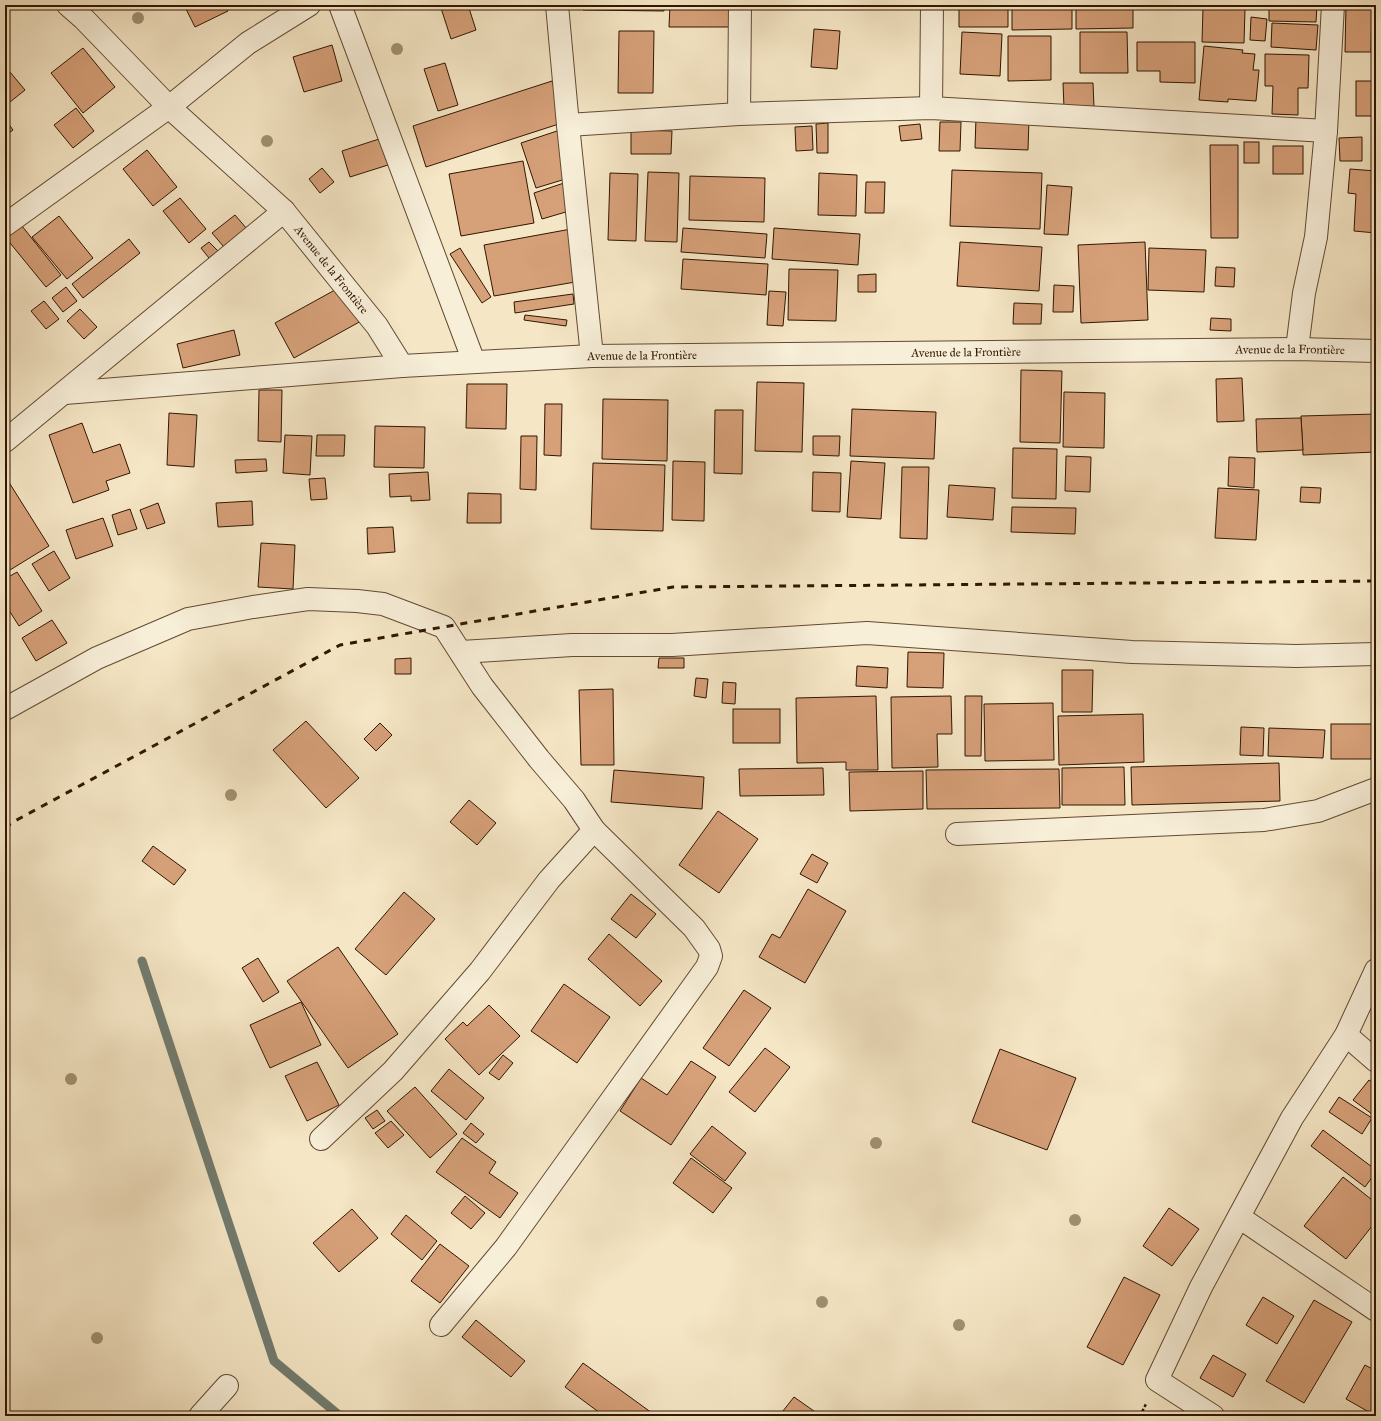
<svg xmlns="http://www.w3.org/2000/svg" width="1381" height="1421" viewBox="0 0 1381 1421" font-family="'IM FELL Great Primer',serif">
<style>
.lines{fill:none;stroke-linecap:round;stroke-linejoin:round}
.stream{stroke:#717b6f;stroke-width:9}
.building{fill:#d6a079;stroke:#311601}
.minor-casing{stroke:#624a32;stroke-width:24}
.path{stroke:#311601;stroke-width:2.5;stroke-dasharray:3 2;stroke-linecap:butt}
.minor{stroke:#f8efd9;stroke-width:22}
.rail{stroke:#311601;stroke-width:3;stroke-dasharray:7 7;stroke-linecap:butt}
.tree{fill:#a19071}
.labels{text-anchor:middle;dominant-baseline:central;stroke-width:3;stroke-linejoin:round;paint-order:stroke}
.street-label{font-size:12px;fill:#311601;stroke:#f8efd9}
</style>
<rect width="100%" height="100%" fill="#f5e6c5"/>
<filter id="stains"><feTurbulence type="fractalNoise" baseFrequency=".005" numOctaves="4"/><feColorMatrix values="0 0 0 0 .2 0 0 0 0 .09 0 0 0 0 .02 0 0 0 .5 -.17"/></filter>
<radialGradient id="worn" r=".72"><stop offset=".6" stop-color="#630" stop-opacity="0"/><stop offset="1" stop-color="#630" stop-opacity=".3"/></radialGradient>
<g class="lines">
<polyline class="stream" points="142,961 274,1361 340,1416"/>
</g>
<g class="building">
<polygon points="184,5 225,5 228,11 195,27"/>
<polygon points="440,5 468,5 476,30 451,39"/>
<polygon points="583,5 664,5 664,11 583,10"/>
<polygon points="670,5 733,5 733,27 669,27"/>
<polygon points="1012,5 1072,5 1072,29 1012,30"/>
<polygon points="1076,5 1133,5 1133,28 1076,29"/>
<polygon points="1269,5 1317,5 1316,22 1269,21"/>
<polygon points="1008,6 1008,27 959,27 959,7"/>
<polygon points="1346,6 1372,7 1371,52 1345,52"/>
<polygon points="1203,8 1245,9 1244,43 1202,42"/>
<polygon points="1251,17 1267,19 1265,41 1250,40"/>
<polygon points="1272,23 1318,25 1316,50 1271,47"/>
<polygon points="814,29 840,31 837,69 811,67"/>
<polygon points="619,31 654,31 653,93 618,93"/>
<polygon points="962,32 1002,34 1000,76 960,74"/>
<polygon points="1080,32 1127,32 1128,73 1080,73"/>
<polygon points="1008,36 1051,36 1051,80 1008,81"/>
<polygon points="1137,42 1195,42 1195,83 1160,82 1160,71 1137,71"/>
<polygon points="332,45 342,81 304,92 293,57"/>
<polygon points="1204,46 1243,50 1242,53 1255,54 1253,70 1259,70 1256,101 1228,99 1228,102 1199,100"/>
<polygon points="83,48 115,87 83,113 51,73"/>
<polygon points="1265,54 1309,55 1308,88 1298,88 1298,115 1272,114 1273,86 1265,86"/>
<polygon points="445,63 458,105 438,111 424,69"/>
<polygon points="5,66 25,90 5,106"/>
<polygon points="552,81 565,122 426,167 413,126"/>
<rect x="1356" y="81" width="20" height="35"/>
<polygon points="1063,83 1093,83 1094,107 1064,108"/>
<polygon points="76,108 94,131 73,148 54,125"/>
<polygon points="976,117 1029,119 1028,150 975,148"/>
<polygon points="5,119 13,130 5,136"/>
<polygon points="940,122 961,122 960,151 939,151"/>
<polygon points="828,123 828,153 817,153 816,124"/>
<polygon points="920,124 922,139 901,141 899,126"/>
<polygon points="812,126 813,150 796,151 795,127"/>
<polygon points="631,130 672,131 671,154 631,154"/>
<polygon points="557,131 572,177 536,188 521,143"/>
<polygon points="1362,137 1362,161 1340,161 1339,138"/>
<polygon points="379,139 388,165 350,177 342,151"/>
<rect x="1244" y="142" width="15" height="21"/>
<polygon points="1210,145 1238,145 1238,238 1211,238"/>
<rect x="1273" y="146" width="30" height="28"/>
<polygon points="147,150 177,187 153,206 123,169"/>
<polygon points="523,161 534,223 461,236 449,174"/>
<polygon points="322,168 334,182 320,193 309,179"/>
<polygon points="1350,169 1376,171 1376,233 1354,231 1356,194 1348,193"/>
<polygon points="952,170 1042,173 1040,229 950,226"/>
<polygon points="648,172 679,173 677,242 645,241"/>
<polygon points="610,173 638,174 636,241 608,240"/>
<polygon points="819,173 857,175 856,216 818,215"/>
<polygon points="690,176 765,178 764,222 689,220"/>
<polygon points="567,182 576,209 542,219 534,193"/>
<polygon points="866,182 885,182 884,213 865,213"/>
<polygon points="1047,185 1072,187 1068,235 1044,234"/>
<polygon points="180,198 206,229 189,243 163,211"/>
<polygon points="235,215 247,229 224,247 212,233"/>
<polygon points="59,216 93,258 67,279 32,237"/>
<polygon points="22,226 61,275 46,287 6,238"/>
<polygon points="683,228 767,234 765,258 681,252"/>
<polygon points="774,228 860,234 858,265 772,259"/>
<polygon points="571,229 581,281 494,296 484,245"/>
<polygon points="129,239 140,253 83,298 72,284"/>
<polygon points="209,242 218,251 209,258 201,248"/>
<polygon points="960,242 1042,247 1039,291 957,286"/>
<polygon points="1145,242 1148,320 1081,323 1078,245"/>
<polygon points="460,248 491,297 482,303 450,254"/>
<polygon points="1149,248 1206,250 1204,292 1148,290"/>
<polygon points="683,259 768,264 766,295 681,289"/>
<polygon points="1216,267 1235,268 1234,287 1215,286"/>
<polygon points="789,269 838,270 836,321 788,320"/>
<polygon points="876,274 876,292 858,292 858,275"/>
<polygon points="344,285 363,320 294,358 275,323"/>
<polygon points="1054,285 1074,286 1073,312 1053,312"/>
<polygon points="66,287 77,301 63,312 52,298"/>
<polygon points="769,291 786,292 783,326 767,325"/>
<polygon points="573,294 574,304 515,313 514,302"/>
<polygon points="44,301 59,319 46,329 31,311"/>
<polygon points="1014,303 1042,304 1041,324 1013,324"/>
<polygon points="80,309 97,327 84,339 67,321"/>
<polygon points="525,315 567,320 566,326 524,320"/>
<polygon points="1211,318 1231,319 1231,331 1210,330"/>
<polygon points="234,330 240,355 183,368 177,344"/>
<polygon points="1021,370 1062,371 1060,443 1020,442"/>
<polygon points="1242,378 1244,421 1217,422 1216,379"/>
<polygon points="757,382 804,383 802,452 755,451"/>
<polygon points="467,384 507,384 506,429 466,428"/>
<polygon points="259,390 282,390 281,442 258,441"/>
<polygon points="1064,392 1105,393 1104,448 1063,447"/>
<polygon points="603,399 668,400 667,461 602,459"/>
<polygon points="545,404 562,404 561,456 544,455"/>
<polygon points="852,409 936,412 934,459 850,456"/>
<polygon points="715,410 743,410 742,474 714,473"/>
<polygon points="169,413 197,415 194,467 167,465"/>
<polygon points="1376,414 1376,452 1303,455 1301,416"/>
<polygon points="1301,418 1303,450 1257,452 1256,419"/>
<polygon points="82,423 93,453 120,444 130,473 106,481 109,490 73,503 49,435"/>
<polygon points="375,426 425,427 424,468 374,467"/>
<polygon points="285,435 312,436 310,475 283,473"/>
<polygon points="317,435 345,435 344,456 316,456"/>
<polygon points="521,436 537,436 536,490 520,489"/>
<polygon points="813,436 840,436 839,456 813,455"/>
<polygon points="1013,448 1057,449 1056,499 1012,498"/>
<polygon points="1066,456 1091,457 1090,492 1065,491"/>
<polygon points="1229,457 1255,458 1254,488 1228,486"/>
<polygon points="266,459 267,471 236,473 235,460"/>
<polygon points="673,461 705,462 704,521 672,520"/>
<polygon points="851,461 885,463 881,519 847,517"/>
<polygon points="593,463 665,465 663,531 591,529"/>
<polygon points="902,467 929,467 927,539 900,538"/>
<polygon points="428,472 430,500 411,501 411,496 390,497 389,474"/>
<polygon points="813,472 841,473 840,512 812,511"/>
<polygon points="5,476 49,546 10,570 5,562"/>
<polygon points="325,478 327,499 311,500 309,479"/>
<polygon points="949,485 995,488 993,520 947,517"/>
<polygon points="1301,487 1321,488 1320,503 1300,502"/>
<polygon points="1218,488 1259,490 1256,540 1215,538"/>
<polygon points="468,493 501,494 501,523 467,523"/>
<polygon points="252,501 253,525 218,527 216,503"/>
<polygon points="158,503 165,523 147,529 140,510"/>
<polygon points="1012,507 1076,508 1075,534 1011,532"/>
<polygon points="130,509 137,529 118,535 112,515"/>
<polygon points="103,518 113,546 76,559 66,530"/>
<polygon points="393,527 395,552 368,554 367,528"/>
<polygon points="261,543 295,545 293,589 258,587"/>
<polygon points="54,551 70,578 49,591 32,564"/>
<polygon points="17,572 42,611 19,626 5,604 5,579"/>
<polygon points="52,620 67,643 36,661 22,638"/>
<polygon points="908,652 944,653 943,688 907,687"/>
<polygon points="411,658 411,674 395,674 395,659"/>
<polygon points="659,658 684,658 684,668 658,668"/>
<polygon points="857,666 888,668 887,688 856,686"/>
<polygon points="1062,670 1093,670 1092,712 1062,712"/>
<polygon points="696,678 708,679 706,698 694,696"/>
<polygon points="723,682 736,683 735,704 722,703"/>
<polygon points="613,689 614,765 581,765 579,690"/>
<polygon points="876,696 878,770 846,770 846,762 797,763 796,698"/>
<polygon points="951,696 952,734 937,734 938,767 892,768 891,697"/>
<polygon points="965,696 982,696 981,756 965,756"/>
<polygon points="1053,703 1054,760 985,761 984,704"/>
<rect x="733" y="709" width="47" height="34"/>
<polygon points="1143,714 1144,762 1059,765 1058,716"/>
<polygon points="306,721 359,778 326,808 273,750"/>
<polygon points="380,723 392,735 376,751 364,739"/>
<rect x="1331" y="724" width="45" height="35"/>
<polygon points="1241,727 1264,728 1263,756 1240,755"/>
<polygon points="1269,728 1325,730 1323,758 1268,756"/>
<polygon points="1279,763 1280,801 1132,805 1131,767"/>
<polygon points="1124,767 1125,805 1062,805 1062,768"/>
<polygon points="823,768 824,795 740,796 739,769"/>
<polygon points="1059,769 1060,808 927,809 926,770"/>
<polygon points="614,770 704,777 702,809 611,802"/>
<polygon points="923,771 923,809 850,811 849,772"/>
<polygon points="469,800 496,823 477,845 450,822"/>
<polygon points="718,811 758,839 719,893 679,865"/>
<polygon points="153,846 186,870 174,885 142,861"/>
<polygon points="812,854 828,863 817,883 800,874"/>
<polygon points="808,889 846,911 805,983 759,957 772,934 780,938"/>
<polygon points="404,892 435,919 386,975 355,949"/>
<polygon points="631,894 656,914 636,938 611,919"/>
<polygon points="609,934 662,981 640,1006 588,959"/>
<polygon points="338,947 398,1034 348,1068 287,981"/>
<polygon points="258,958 279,992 263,1002 242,968"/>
<polygon points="564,984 610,1017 577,1063 531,1031"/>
<polygon points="744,990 771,1008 729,1066 703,1048"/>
<polygon points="301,1002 321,1045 270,1068 250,1025"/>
<polygon points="489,1005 520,1036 479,1075 445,1039 463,1022 467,1026"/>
<polygon points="765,1048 790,1067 755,1112 729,1092"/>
<polygon points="1000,1049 1076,1078 1047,1150 972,1122"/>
<polygon points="503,1055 513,1063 499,1080 489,1073"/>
<polygon points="691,1061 716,1077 671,1145 620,1111 641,1078 667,1095"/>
<polygon points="317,1062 339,1105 307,1121 285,1076"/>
<polygon points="449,1069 484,1098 466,1120 431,1091"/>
<polygon points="1369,1080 1376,1085 1376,1117 1353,1100"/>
<polygon points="415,1087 457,1134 430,1158 387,1111"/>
<polygon points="1339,1097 1372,1118 1362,1134 1329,1112"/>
<polygon points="377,1110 385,1121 373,1129 365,1118"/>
<polygon points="391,1121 404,1135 388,1148 375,1133"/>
<polygon points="471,1123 484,1134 476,1143 463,1133"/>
<polygon points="712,1126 746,1153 725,1181 690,1154"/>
<polygon points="1323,1130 1376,1170 1376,1172 1365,1187 1311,1146"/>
<polygon points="462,1138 496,1162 489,1173 518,1193 500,1218 436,1172"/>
<polygon points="691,1158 732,1188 713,1213 673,1183"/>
<polygon points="1343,1177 1376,1203 1376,1221 1346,1259 1304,1226"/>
<polygon points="465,1196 485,1213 471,1229 451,1213"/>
<polygon points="1169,1208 1199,1229 1172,1266 1143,1246"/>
<polygon points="352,1209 378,1238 339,1272 313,1243"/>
<polygon points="406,1215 437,1241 422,1260 391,1234"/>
<polygon points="440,1244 469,1266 440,1303 411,1281"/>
<polygon points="1124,1277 1160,1295 1123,1365 1087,1347"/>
<polygon points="1263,1297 1294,1316 1277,1344 1246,1325"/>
<polygon points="1314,1300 1352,1322 1304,1403 1266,1381"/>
<polygon points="476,1320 525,1361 511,1377 462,1337"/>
<polygon points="1213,1355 1246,1374 1233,1397 1200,1378"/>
<polygon points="583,1363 652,1413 649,1416 604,1416 565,1387"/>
<polygon points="1365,1365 1376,1371 1376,1416 1346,1399"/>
<polygon points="794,1397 821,1416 779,1416"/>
</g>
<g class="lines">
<g class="minor-casing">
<g id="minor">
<path id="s1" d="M68 5 84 19 169 107 284 211 377 326 402 366 592 356 1297 349 1376 351"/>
<polyline points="340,5 474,362"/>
<polyline points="557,5 568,125 592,356"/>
<polyline points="931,108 932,5"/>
<polyline points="739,114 740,5"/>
<polyline points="568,125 739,114 931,108 1326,131"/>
<polyline points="5,225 169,107 248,43 309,5"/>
<polyline points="1297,349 1304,293 1316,237 1326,131 1333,5"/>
<polyline points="65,393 402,366"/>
<polyline points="5,441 284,211"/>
<polyline points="461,652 572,645 672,645 867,633 1132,652 1296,656 1376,654"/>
<polyline points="5,709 97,658 188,619 253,607 308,599 357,601 383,604 444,627 482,686 539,759 574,800 594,830 694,928 709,949 711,956 707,967 506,1247 441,1325"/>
<polyline points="957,834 1264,820 1318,811 1376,789"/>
<polyline points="1346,1035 1376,1061"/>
<polyline points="321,1139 393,1071 480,971 549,880 594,830"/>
<polyline points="1239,1217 1376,1310"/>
<polyline points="200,1416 227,1386"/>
<polyline points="1213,1416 1157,1380 1201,1287 1292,1118 1346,1035 1376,970"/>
</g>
</g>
<polyline class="path" points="1140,1416 1146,1404"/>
<use href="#minor" class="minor"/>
<polyline class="rail" points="5,828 13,822 340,645 673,587 1376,581"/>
</g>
<g class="tree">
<circle cx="138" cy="18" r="6"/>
<circle cx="397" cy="49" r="6"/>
<circle cx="267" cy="141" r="6"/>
<circle cx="231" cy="795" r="6"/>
<circle cx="71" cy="1079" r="6"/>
<circle cx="876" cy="1143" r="6"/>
<circle cx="1075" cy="1220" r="6"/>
<circle cx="822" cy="1302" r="6"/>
<circle cx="959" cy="1325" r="6"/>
<circle cx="97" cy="1338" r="6"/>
</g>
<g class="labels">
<g class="street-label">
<text stroke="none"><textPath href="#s1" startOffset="374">Avenue de la Frontière</textPath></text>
<text stroke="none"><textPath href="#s1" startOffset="1382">Avenue de la Frontière</textPath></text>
<text stroke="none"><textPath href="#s1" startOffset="1058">Avenue de la Frontière</textPath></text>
<text stroke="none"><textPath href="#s1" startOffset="734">Avenue de la Frontière</textPath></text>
</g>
</g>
<rect width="1381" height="1421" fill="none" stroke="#f5e6c5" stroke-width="20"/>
<rect x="6" y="6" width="1369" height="1409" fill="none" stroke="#311601" stroke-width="2"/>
<rect x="10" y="10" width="1361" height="1401" fill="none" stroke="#311601"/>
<rect width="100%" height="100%" filter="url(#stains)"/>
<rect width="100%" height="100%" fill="url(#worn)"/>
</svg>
